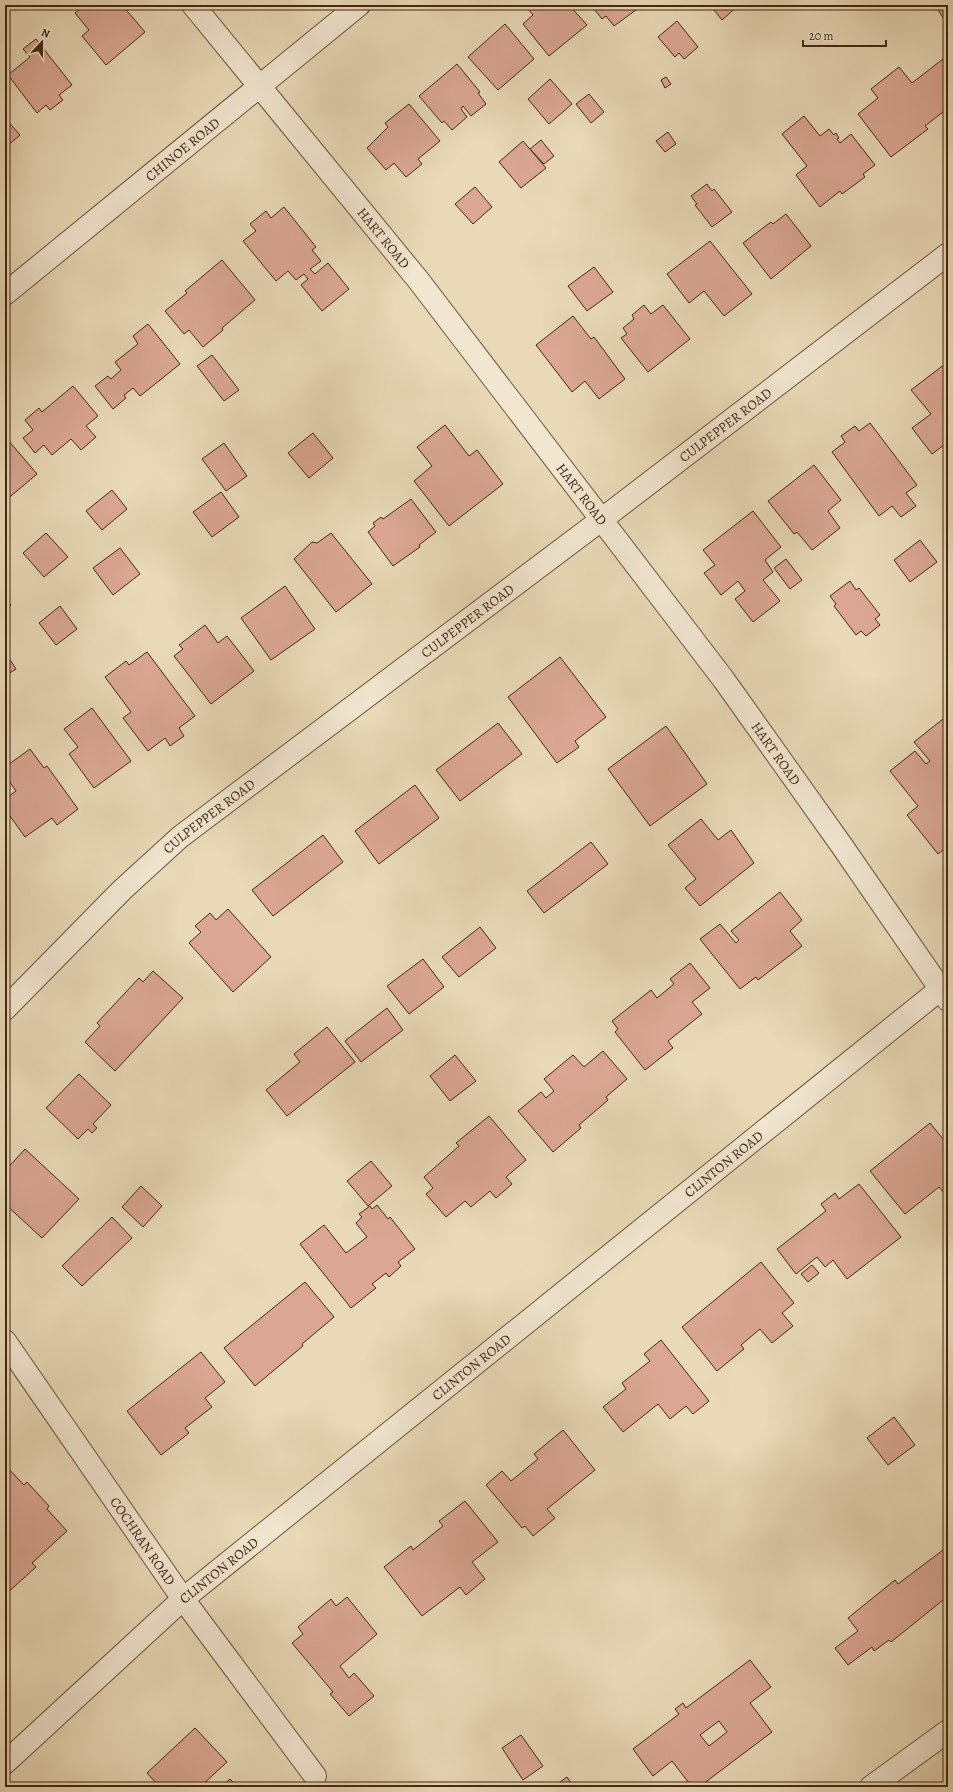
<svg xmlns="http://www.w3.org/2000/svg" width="953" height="1792" viewBox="0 0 953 1792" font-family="Alegreya,serif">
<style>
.building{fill:#dba794;stroke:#432712;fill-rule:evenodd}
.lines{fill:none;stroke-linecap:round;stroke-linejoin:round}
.minor-casing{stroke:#6c543b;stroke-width:24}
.minor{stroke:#f1e6d0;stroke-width:22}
.labels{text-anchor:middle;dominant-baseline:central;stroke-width:3;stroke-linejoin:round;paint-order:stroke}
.street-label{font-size:14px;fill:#432712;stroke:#f1e6d0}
</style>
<rect width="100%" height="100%" fill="#e9d9b7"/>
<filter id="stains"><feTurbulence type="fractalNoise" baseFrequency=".005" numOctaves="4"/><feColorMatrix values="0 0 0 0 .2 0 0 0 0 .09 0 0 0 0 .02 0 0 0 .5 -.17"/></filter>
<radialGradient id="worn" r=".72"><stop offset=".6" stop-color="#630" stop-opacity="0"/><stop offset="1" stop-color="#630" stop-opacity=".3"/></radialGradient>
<g class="building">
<polygon points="85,5 122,5 145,32 106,65 82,36 89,30 75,13"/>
<polygon points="530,5 569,5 587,25 549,56 523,24 533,15 527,8"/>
<polygon points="591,5 638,5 640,7 614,26 606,16 602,19"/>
<polygon points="710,5 739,5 722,20"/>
<polygon points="935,5 948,5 948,26"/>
<polygon points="677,21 698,47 684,59 679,53 675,57 658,37"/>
<polygon points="505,24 534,59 498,90 468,57"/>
<polygon points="36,39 72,85 59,95 63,100 50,110 46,105 37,113 8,75 30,57 23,49"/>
<polygon points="943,59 948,65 948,100 944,103 948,108 925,126 928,129 891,157 858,114 878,98 871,89 899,67 912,83"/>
<polygon points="457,64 480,92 478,93 486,104 471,116 463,106 461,109 467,117 452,130 444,121 442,123 419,96"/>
<polygon points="666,77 671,84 665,88 661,80"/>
<polygon points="550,79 572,104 549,124 528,99"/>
<polygon points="589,94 604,112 591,123 576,104"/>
<polygon points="409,104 440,141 418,159 422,164 406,177 394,163 386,170 367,148 388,127 385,123"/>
<polygon points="804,116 820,136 829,129 834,135 836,133 839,138 837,139 840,143 851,134 875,165 863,174 865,177 842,194 840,191 820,207 796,175 807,166 782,134"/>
<polygon points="5,118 20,135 5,148"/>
<polygon points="668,132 676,144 665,152 656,141"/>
<polygon points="541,140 554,156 544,164 530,149"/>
<polygon points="523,141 546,168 521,188 499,162"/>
<polygon points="707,184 712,191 714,189 732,212 712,227 695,205 697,204 691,196"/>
<polygon points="475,187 492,207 473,224 455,204"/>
<polygon points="284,207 316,247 312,250 321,261 310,269 315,274 328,263 349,289 322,311 301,285 308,279 304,274 296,280 288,271 276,281 243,241 256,231 250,224 266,211 271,218"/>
<polygon points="786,214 811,246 771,279 743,243 771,222 773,224"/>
<polygon points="710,241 752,294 724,316 704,291 689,303 667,274"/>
<polygon points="222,260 255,300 222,328 223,330 203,347 189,330 184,334 165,311 187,293 185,291"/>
<polygon points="594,267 613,292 587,311 568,286"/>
<polygon points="644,305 651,314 663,305 690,339 648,372 621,338 627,334 623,328 634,319 632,315"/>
<polygon points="573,316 591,339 594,337 625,379 599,399 585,381 572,392 536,345"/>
<polygon points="148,324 180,364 140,396 133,388 124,395 126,398 113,409 95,386 108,376 111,379 121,370 115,362 138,344 133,336"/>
<polygon points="212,355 239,390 224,401 197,366"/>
<polygon points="945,364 948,367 948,442 932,454 912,428 931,414 911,390"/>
<polygon points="73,386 98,416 86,426 96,437 81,450 71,439 52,455 44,445 35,453 23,438 33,430 25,420 39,408 42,412"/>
<polygon points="870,423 917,485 906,493 916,506 901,517 892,506 879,516 832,452 845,442 841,436 855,426 859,431"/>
<polygon points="445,425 469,456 477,450 503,484 449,526 414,481 432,466 417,447"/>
<polygon points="313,433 333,458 309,478 288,453"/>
<polygon points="8,440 37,474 5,501 5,442"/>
<polygon points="224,443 247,476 226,491 202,459"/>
<polygon points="814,465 841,500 828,511 840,528 812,550 797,532 794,534 768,501"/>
<polygon points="112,490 127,509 102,530 86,511"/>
<polygon points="221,492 239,517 212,537 193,512"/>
<polygon points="411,499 436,532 419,545 420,547 393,566 368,532 375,526 373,523 381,517 383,519"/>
<polygon points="753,511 781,547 765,560 773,572 763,580 780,601 753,622 735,599 745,591 738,581 721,595 704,573 715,565 703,550"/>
<polygon points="46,533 68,557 44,577 23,553"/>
<polygon points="331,533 372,584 336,612 294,559 312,542 317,543"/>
<polygon points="920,540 937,562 910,582 894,560"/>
<polygon points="120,548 140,574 113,595 93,568"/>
<polygon points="786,559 802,580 790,589 774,568"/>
<polygon points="850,581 856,590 859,588 880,615 875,619 880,625 866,636 861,631 856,635 834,606 836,604 830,596"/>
<polygon points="285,586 315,629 271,660 241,618"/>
<polygon points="5,598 11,605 5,611"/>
<polygon points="60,606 77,629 56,645 39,623"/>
<polygon points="205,625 218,643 227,636 254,671 211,704 174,656 183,649 179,645"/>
<polygon points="5,652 16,669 5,676"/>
<polygon points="147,652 195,716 179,728 184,736 170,746 165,738 148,751 123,718 131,712 105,677 126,661 129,665"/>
<polygon points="560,657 606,717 575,741 579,747 557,763 508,697"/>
<polygon points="92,708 131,761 94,788 69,754 78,747 64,729"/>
<polygon points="948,715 948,846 938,854 907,815 918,806 890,771 915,751 926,764 930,761 914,742"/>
<polygon points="498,723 522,754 460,801 436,770"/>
<polygon points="666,726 707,784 650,826 608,769"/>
<polygon points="30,749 44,768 47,766 78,809 57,825 52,818 25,837 5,809 5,799 16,791 5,775 5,767"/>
<polygon points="415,785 439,818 379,864 355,831"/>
<polygon points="701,819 718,840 731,830 754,863 700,906 685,888 696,879 668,845"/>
<polygon points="323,835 343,862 273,916 252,890"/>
<polygon points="591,842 608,864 544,913 527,891"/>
<polygon points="780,892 802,920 790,931 802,946 758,980 756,977 740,989 700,939 720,924 736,943 739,940 731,931"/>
<polygon points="228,909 271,957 233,992 189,943 201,932 195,926 210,913 216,920"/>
<polygon points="480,927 496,948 459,977 442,957"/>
<polygon points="423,959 444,987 409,1014 387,986"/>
<polygon points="690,963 710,988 692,1002 702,1014 668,1041 673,1048 645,1070 615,1032 618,1029 612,1021 651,990 657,998 674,984 670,979"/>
<polygon points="153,971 183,998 115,1071 85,1042 100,1026 97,1023 139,978 143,982"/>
<polygon points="387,1008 403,1030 361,1062 345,1041"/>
<polygon points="327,1027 355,1062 287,1116 266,1090 300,1062 294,1054"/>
<polygon points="603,1051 627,1079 606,1097 608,1100 579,1125 581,1128 553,1152 518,1111 541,1092 546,1098 554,1091 544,1079 573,1055 584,1067"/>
<polygon points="455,1055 476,1081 450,1101 430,1076"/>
<polygon points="79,1074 111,1105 93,1124 97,1128 92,1133 88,1129 78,1139 46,1108"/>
<polygon points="489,1116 526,1160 506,1177 512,1184 496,1198 490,1191 471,1207 465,1201 446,1217 426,1194 433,1188 424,1177 459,1146 456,1143"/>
<polygon points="930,1123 948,1145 948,1198 939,1187 905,1214 870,1171"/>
<polygon points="25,1149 79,1199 42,1238 5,1204 5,1171"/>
<polygon points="371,1161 392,1186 368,1206 347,1181"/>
<polygon points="859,1184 901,1237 847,1279 833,1260 825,1267 817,1257 796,1274 777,1249 826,1211 821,1204 835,1193 839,1199"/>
<polygon points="141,1186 162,1206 143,1227 122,1207"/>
<polygon points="377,1205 388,1219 390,1217 415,1249 398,1262 401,1266 389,1277 386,1273 372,1284 376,1288 351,1308 300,1244 324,1225 346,1253 367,1237 356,1223 362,1217 359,1214 370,1206 372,1209"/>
<polygon points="112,1217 132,1238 82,1286 62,1266"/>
<polygon points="761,1262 794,1303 782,1313 793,1326 772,1343 760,1329 741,1345 744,1349 717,1371 682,1327"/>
<polygon points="812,1265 819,1273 808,1282 801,1274"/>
<polygon points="305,1282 334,1317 302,1344 303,1346 255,1386 224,1348"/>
<polygon points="661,1340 709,1401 693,1414 686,1406 670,1419 658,1404 623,1432 603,1407 626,1389 622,1383 650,1361 644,1354"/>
<polygon points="201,1352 225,1382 205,1398 212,1407 185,1428 189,1433 161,1455 127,1411"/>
<polygon points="894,1417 915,1445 888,1465 867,1438"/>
<polygon points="563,1430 595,1470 547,1509 555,1518 533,1536 525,1526 522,1528 486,1485 502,1471 511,1481 538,1459 534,1454"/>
<polygon points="5,1465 24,1485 27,1482 49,1506 47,1509 67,1531 32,1563 36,1567 5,1595"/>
<polygon points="465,1501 498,1542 472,1562 485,1579 466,1595 460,1587 422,1616 384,1567 411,1546 413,1550 443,1526 439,1521"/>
<polygon points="947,1547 948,1596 891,1642 889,1640 874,1651 872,1647 848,1665 835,1648 858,1631 848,1618 895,1580 898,1584"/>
<polygon points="347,1597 377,1634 340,1666 349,1678 354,1673 374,1696 349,1716 330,1694 333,1692 292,1643 303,1634 298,1627 331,1599 336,1606"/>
<path d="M750 1660 771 1687 750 1703 772 1732 699 1787H692L672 1761 653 1776 633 1749 679 1714 675 1709 683 1703 686 1708ZM719 1721 727 1732 709 1746 700 1735Z"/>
<polygon points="195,1728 227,1762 200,1787 160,1787 147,1773"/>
<polygon points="521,1735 543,1766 523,1780 502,1748"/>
<polygon points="567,1777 574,1787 553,1787"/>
<polygon points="230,1779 238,1787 221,1787"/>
</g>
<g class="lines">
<g class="minor-casing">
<g id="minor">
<path id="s1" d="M193 5 419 281 724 680 842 846 948 1000"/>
<path id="s2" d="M5 294 359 5"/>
<path id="s3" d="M5 1009 122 890 180 837 601 520 948 254"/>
<path id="s4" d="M5 1341 183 1599 315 1776"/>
<path id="s5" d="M5 1763 183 1599 948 983"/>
<polyline points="871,1787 948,1731"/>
</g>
</g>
<use href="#minor" class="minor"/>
</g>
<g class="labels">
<g class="street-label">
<text stroke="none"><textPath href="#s2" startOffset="229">CHINOE ROAD</textPath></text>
<text stroke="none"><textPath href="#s1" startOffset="301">HART ROAD</textPath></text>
<text stroke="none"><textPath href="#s3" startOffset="929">CULPEPPER ROAD</textPath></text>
<text stroke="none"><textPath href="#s1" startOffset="625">HART ROAD</textPath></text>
<text stroke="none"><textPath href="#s3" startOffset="605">CULPEPPER ROAD</textPath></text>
<text stroke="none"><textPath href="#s1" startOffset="949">HART ROAD</textPath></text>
<text stroke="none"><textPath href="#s3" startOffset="281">CULPEPPER ROAD</textPath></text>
<text stroke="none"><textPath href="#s5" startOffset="936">CLINTON ROAD</textPath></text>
<text stroke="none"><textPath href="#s5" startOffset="612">CLINTON ROAD</textPath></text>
<text stroke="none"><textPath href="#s4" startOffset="243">COCHRAN ROAD</textPath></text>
<text stroke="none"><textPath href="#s5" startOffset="288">CLINTON ROAD</textPath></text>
</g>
</g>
<rect width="953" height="1792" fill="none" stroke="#e9d9b7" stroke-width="20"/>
<rect x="6" y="6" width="941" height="1780" fill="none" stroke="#432712" stroke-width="2"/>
<rect x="10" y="10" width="933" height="1772" fill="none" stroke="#432712"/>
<g transform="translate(42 42) rotate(22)" stroke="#f1e6d0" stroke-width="3" paint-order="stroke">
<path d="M0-3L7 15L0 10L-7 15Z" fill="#432712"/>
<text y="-6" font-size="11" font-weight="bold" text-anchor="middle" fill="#432712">N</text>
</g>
<path d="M803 40v6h83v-6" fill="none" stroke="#432712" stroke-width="2"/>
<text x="809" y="40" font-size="12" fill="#432712" stroke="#f1e6d0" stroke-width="3" paint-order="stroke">20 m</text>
<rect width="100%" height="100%" filter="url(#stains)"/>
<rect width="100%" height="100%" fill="url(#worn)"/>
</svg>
